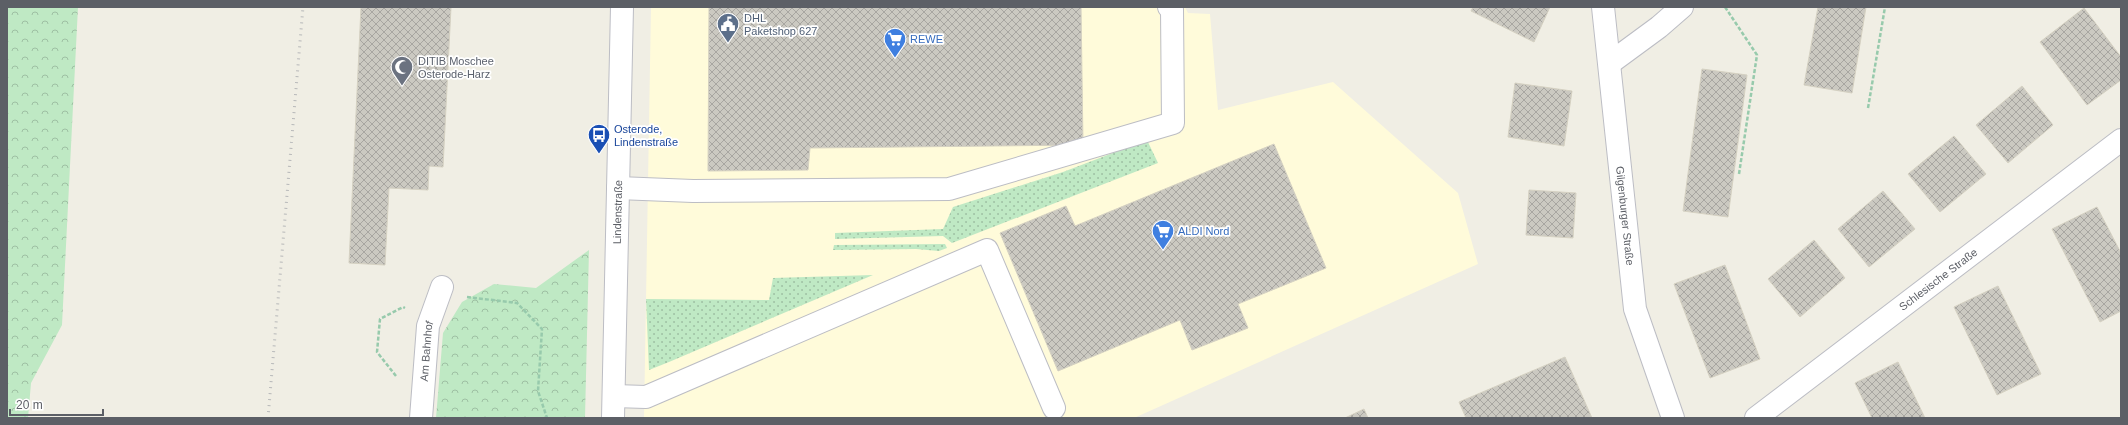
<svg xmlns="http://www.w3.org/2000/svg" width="2128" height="425" viewBox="0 0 2128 425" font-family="Arial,sans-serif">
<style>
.commercial{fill:#fffbda}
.grass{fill:url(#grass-dots)}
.forest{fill:url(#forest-crowns)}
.building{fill:url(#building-cross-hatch);stroke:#d5d1c2}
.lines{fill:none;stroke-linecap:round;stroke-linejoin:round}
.minor-casing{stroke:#bcbdc4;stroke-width:24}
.path{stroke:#97caac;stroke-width:2.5;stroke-dasharray:4 2;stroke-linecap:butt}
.minor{stroke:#fff;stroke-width:22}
.rail{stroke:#b7b8b9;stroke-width:3;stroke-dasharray:1 5;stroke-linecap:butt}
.labels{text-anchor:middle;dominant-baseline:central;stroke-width:3.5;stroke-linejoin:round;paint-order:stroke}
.service-label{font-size:11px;fill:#4e5e75;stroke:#fff;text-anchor:start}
.shop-label{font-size:11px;fill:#366cbe;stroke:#fff;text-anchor:start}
.worship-label{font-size:11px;fill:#5b616d;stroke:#fff;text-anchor:start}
.transit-label{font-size:11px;fill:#164399;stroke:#fff;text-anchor:start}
.street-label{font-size:11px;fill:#5c5f66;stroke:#fff}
</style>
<defs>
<pattern id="grass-dots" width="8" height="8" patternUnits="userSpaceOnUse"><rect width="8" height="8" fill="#bfe9c4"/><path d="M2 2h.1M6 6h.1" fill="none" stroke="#9ec0a3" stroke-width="1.8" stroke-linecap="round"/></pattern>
<pattern id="forest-crowns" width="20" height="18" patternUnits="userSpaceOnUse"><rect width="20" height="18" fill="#bfe9c4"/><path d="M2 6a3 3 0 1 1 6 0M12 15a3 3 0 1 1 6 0" fill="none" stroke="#9ec0a3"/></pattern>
<pattern id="building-cross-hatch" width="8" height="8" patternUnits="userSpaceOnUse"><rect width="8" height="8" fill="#cbc9c1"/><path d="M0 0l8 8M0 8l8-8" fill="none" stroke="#a8a6a1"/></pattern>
</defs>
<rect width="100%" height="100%" fill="#f0eee4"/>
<polygon class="commercial" points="651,7 1185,7 1188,13 1210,14 1218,110 1333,82 1458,193 1478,264 1134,418 644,418"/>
<g class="grass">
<polygon points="1147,140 1158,163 952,243 943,236 835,239 835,233 943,229 953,207 1063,172"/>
<polygon points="945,244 947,248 939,251 916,249 833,250 834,245"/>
<polygon points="873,275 669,362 649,370 646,299 769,300 773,278"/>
</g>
<g class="forest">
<polygon points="7,7 78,7 62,325 31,383 28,418 7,418"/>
<polygon points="589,250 585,418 436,418 443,333 462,302 494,284 536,288"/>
</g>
<g class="building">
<polygon points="361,7 451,7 443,167 429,166 428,190 389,188 385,265 349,263"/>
<polygon points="709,7 1081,7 1083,145 810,148 808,170 708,171"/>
<polygon points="1473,7 1550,7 1534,42 1471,11"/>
<polygon points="1818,7 1866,7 1852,93 1804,85"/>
<polygon points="2084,8 2121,57 2121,80 2087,105 2040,42"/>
<polygon points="1702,69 1747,75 1728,217 1683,211"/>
<polygon points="1515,83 1572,91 1564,146 1508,137"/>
<polygon points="2022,86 2053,125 2008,163 1976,125"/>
<polygon points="1954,136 1986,174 1940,212 1908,174"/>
<polygon points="1274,144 1326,268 1238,304 1248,328 1192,350 1180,320 1058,371 1000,233 1066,206 1075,226"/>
<polygon points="1529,190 1576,193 1573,238 1526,235"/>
<polygon points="1883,191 1915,229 1869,267 1838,229"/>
<polygon points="2097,207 2121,253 2121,311 2100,322 2052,229"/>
<polygon points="1814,240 1845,278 1800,317 1768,279"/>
<polygon points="1725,265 1760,359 1710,378 1674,284"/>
<polygon points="1998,286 2041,374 1997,395 1954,307"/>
<polygon points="1565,357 1592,418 1466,418 1459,402"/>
<polygon points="1898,362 1925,418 1872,418 1855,383"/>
<polygon points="1364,409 1368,418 1345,418"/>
</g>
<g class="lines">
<g class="minor-casing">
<g id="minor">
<path id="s1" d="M1603 7 1635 309 1673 418"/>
<polyline points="1610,63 1659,27 1682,7"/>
<polyline points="618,188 693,191 949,189 1173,123 1172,9 1169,7"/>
<polyline points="614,396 646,397 987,250 1054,408"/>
<path id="s2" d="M421 418 428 326 442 287"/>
<path id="s3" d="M613 418 622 7"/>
<path id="s4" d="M1756 418 2121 140"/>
</g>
</g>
<g class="path">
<polyline points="1725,7 1757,55 1739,174"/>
<polyline points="1868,108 1885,7"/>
<polyline points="467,297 517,303 542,329 538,391 547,418"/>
<polyline points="396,376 377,352 380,319 403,307 405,308"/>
</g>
<use href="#minor" class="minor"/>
<polyline class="rail" points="268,418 303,7"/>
</g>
<defs>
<g id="civic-pin" transform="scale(1.15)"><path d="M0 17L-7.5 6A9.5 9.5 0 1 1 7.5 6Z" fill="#5c6f8a" stroke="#fff"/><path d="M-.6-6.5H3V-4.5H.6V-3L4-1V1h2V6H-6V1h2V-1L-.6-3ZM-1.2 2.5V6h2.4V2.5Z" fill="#fff"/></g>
<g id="supermarket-pin" transform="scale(1.15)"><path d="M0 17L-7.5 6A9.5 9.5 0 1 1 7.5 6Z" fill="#3f7fe0" stroke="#fff"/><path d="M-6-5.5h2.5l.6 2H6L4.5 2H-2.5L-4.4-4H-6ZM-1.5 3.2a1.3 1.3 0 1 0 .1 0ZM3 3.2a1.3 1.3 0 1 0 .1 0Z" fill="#fff"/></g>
<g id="mosque-pin" transform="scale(1.15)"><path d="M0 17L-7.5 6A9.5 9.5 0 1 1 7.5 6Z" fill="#6b7280" stroke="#fff"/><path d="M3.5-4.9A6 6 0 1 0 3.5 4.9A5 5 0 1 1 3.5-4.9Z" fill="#fff"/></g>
<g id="bus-pin" transform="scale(1.15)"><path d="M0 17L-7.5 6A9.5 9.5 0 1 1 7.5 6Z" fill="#1a4fb4" stroke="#fff"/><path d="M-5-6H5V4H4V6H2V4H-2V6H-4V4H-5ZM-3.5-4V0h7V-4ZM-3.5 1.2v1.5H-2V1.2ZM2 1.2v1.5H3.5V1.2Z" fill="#fff"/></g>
</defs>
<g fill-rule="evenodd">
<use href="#civic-pin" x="728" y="24"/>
<use href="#supermarket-pin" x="895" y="39"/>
<use href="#mosque-pin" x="402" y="67"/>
<use href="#bus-pin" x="599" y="135"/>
<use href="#supermarket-pin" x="1163" y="231"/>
</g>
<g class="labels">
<g class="service-label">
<text x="744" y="18">DHL<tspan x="744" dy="13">Paketshop 627</tspan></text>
</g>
<g class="shop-label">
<text x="910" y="39">REWE</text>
<text x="1178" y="231">ALDI Nord</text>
</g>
<g class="worship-label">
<text x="418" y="61">DITIB Moschee<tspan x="418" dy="13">Osterode-Harz</tspan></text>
</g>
<g class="transit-label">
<text x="614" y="129">Osterode,<tspan x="614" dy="13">Lindenstraße</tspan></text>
</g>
<g class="street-label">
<text stroke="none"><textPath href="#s3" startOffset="206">Lindenstraße</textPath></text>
<text stroke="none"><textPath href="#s1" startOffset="210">Gilgenburger Straße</textPath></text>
<text stroke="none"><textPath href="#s4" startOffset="229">Schlesische Straße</textPath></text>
<text stroke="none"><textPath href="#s2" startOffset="67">Am Bahnhof</textPath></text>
</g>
</g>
<rect width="2128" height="425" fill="none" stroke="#5c5f66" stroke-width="16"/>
<path d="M10 409v6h93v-6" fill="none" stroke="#5c5f66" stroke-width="2"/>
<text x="16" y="409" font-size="12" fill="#5c5f66" stroke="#ffffff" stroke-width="3" paint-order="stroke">20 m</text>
</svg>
